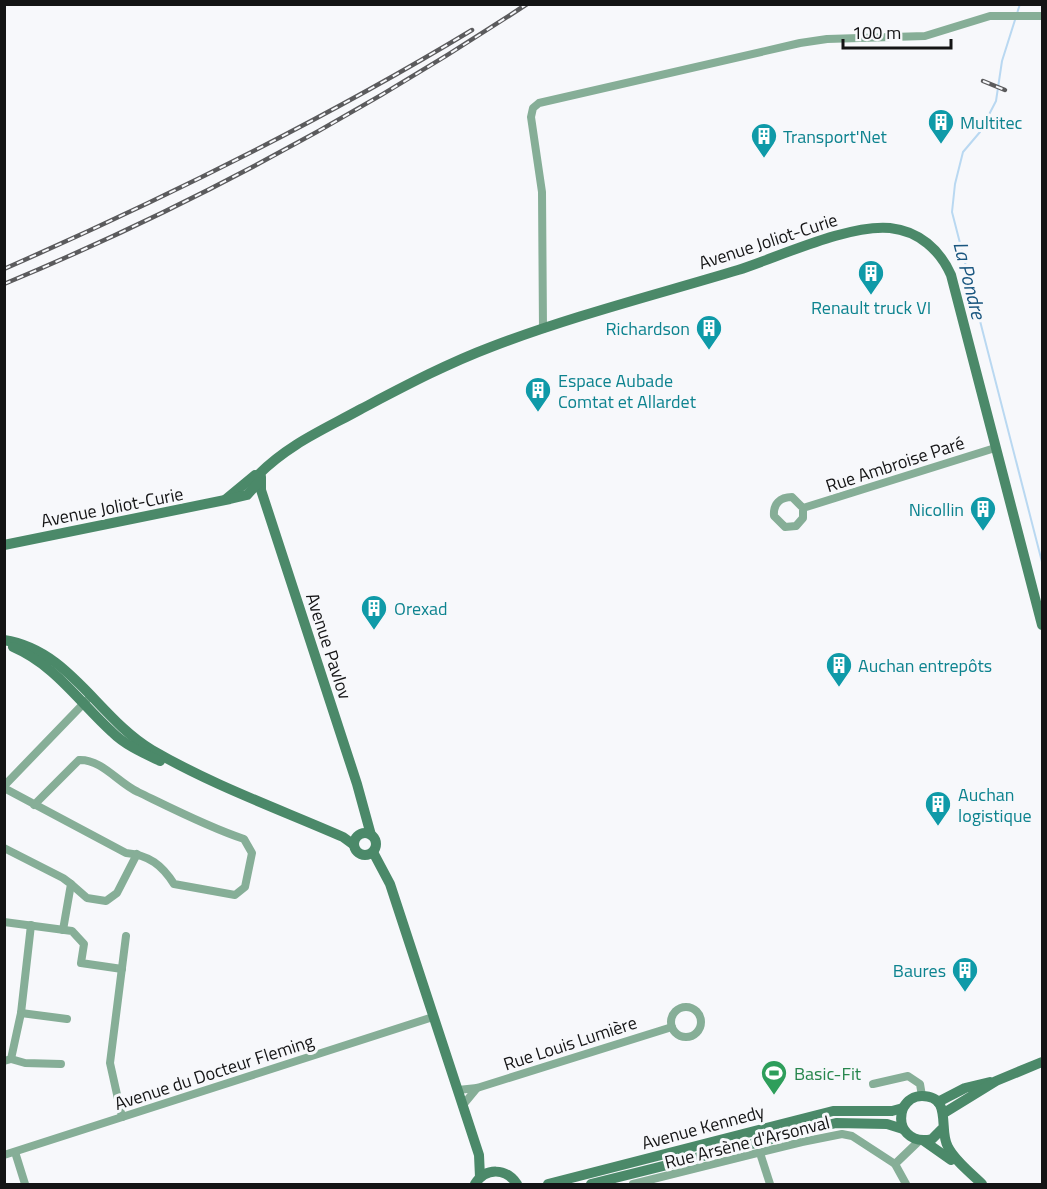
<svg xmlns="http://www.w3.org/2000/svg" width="1047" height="1189" viewBox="0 0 1047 1189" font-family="'Titillium Web',sans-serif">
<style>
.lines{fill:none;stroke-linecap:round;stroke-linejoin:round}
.stream{stroke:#b9d8f1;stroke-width:2}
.street{stroke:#86ae97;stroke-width:8}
.secondary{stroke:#4b8969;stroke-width:10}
.rail-casing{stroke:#5b5b5d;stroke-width:4.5}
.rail{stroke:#f7f8fb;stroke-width:2;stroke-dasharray:7;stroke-linecap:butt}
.labels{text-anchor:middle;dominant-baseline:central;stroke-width:6;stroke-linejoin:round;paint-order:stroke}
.culture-label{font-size:18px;fill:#0d838f;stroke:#f7f8fb;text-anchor:start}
.street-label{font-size:18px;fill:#141415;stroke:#f7f8fb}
.leisure-label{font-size:18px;fill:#27864d;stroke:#f7f8fb;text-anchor:start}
.water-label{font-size:20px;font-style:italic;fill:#1a567f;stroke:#f7f8fb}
</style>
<rect width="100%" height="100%" fill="#f7f8fb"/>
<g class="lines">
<polyline class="stream" points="1020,4 1002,61 996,101 980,132 963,152 955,184 952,212 1042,562"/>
<g class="street">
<polyline points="543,329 542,192 531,117 533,108 539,103 800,43 827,39 925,36 990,16 1042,16"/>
<path d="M803 508V518L796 526 785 527 774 516C773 504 780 497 792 497L803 508 995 448"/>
<polyline points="4,786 87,700"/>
<path d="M4 788 126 853C149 855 162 865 174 884L235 895 245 887 252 853 244 839C210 828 171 808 138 792 118 783 102 759 79 760L34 805"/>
<polyline points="4,848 63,878 71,884 63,930"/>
<polyline points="71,884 87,898 106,901 117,893 137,854"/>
<polyline points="4,922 72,931 84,944 81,963 122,969"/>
<circle cx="686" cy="1022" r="15"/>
<polyline points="21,1013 67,1019"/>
<polyline points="11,1059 25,1063 61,1064"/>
<polyline points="4,1061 11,1059 21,1013 31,925"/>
<polyline points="873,1084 908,1076 920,1084 922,1096"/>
<polyline points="458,1090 477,1088 672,1027"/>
<polyline points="463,1105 477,1088"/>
<polyline points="122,1117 110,1063 126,936"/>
<polyline points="15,1152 25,1184"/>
<polyline points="760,1153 770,1184"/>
<polyline points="4,1155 433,1017"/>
<polyline points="633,1184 802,1142 842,1134 852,1136 895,1164"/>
<polyline points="906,1184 895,1164 920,1140"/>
</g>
<g class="secondary">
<path d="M258 475C289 444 323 430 361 409 403 387 446 364 491 347 572 316 655 295 738 270 779 257 848 224 890 228 919 231 940 250 951 275L1042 625"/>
<polyline points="226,499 255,475 261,477 261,490 357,784 371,835"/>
<polyline points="4,545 230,499 247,495 259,482"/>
<path d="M4 640C70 650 98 718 152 750 212 785 279 809 343 837L354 845"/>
<path d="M13 647C55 665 79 702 112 732 125 745 143 753 160 761"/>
<circle cx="365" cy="844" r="11"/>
<polyline points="373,852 390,884 479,1155 480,1177"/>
<polyline points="938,1102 965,1088 990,1082"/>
<polyline points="944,1113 996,1081 1042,1062"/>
<path d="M942 1129 932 1139C911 1144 896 1129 903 1108 907 1101 913 1096 922 1096 953 1096 938 1130 948 1147 955 1161 971 1173 982 1184"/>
<polyline points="924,1141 951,1160"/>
<path d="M475 1184C486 1167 506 1168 517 1184"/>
<polyline points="548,1184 833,1111 892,1111 903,1108"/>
<polyline points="591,1184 836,1123 887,1124 903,1129"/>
</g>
<g class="rail-casing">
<g id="rail">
<polyline points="983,81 1005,90"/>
<path d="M4 269C163 199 323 120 472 30"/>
<path d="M4 284C187 208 362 113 527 4"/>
</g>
</g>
<use href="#rail" class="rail"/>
</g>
<defs>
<g id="building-pin" transform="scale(1.35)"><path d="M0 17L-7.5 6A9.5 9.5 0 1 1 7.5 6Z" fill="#0f9aa8" stroke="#f7f8fb"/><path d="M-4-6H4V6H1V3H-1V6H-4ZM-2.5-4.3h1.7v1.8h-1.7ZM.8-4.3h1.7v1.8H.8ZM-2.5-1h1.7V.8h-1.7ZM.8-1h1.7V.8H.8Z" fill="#fff"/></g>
<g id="stadium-pin" transform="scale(1.35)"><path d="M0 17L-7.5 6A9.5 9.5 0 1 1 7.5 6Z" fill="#2e9e5b" stroke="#f7f8fb"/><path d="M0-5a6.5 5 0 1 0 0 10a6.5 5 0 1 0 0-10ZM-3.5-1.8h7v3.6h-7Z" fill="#fff"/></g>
</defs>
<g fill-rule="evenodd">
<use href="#building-pin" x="941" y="122"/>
<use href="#building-pin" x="764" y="136"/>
<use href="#building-pin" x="871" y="273"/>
<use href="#building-pin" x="709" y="328"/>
<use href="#building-pin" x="538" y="390"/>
<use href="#building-pin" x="983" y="509"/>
<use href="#building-pin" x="374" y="608"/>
<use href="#building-pin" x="839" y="665"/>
<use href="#building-pin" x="938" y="804"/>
<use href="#building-pin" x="965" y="970"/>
<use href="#stadium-pin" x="774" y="1073"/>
</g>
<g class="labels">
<g class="culture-label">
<text x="960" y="122">Multitec</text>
<text x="783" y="136">Transport'Net</text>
<text x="871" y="307" text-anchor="middle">Renault truck VI</text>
<text x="690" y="328" text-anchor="end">Richardson</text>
<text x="558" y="380">Espace Aubade<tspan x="558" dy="21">Comtat et Allardet</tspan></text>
<text x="964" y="509" text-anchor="end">Nicollin</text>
<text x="394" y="608">Orexad</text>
<text x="858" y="665">Auchan entrepôts</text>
<text x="958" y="794">Auchan<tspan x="958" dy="21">logistique</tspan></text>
<text x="946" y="970" text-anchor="end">Baures</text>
</g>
<g class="street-label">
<text transform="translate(768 241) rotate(-18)">Avenue Joliot-Curie</text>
<text transform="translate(895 464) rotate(-18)">Rue Ambroise Paré</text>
<text transform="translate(112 507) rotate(-11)">Avenue Joliot-Curie</text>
<text transform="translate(329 646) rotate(72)">Avenue Pavlov</text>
<text transform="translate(570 1043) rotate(-18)">Rue Louis Lumière</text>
<text transform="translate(214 1072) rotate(-18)">Avenue du Docteur Fleming</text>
<text transform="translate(703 1127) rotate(-15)">Avenue Kennedy</text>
<text transform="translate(747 1142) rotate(-14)">Rue Arsène d'Arsonval</text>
</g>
<g class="leisure-label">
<text x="794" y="1073">Basic-Fit</text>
</g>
<g class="water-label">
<text transform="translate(970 280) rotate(76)">La Pondre</text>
</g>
</g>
<rect width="1047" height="1189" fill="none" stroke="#141415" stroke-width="12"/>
<path d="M843 39v9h108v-9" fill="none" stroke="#141415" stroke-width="3"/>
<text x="852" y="39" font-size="18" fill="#141415" stroke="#f7f8fb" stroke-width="4.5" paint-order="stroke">100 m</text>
</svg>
